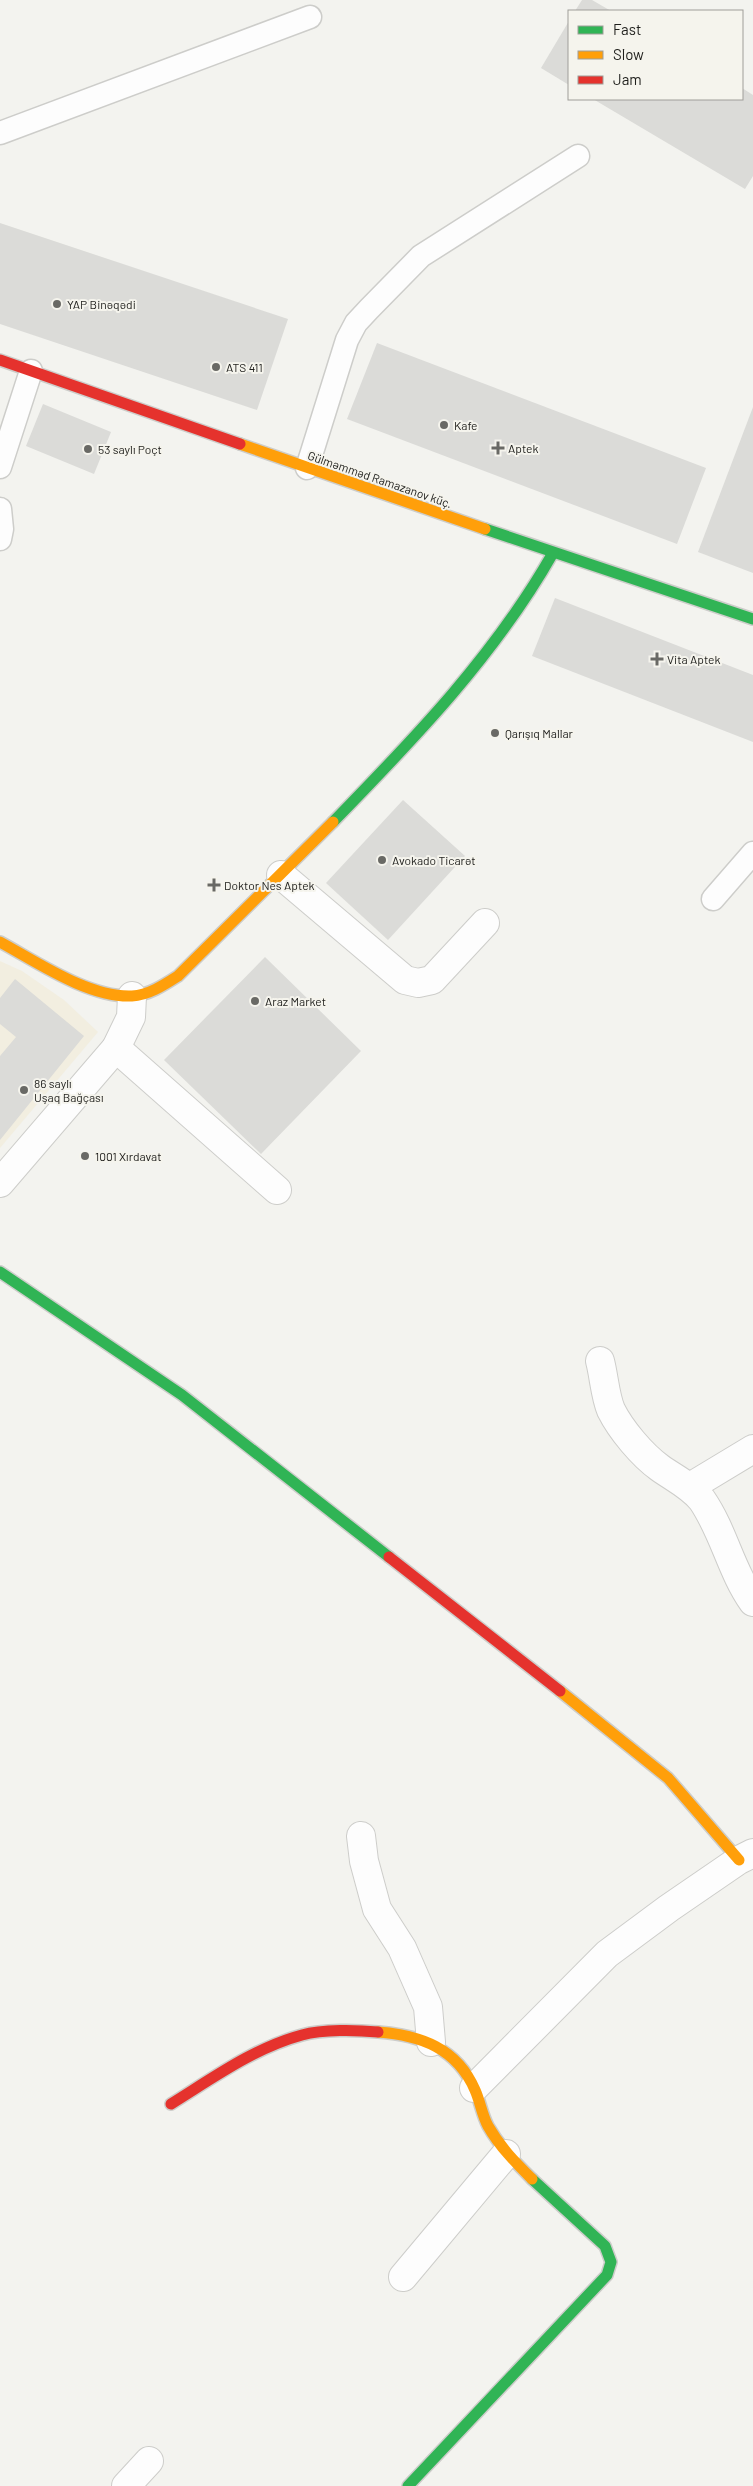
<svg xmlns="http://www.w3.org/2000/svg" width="753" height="2486" viewBox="0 0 753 2486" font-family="Barlow,sans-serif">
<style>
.education{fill:#f2eee0}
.building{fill:#dbdbd8}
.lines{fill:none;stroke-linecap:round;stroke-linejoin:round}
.lane-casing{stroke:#cdcdca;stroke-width:25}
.street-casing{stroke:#cdcdca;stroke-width:30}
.fast-casing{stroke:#cdcdca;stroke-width:14}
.slow-casing{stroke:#cdcdca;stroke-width:14}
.jam-casing{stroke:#cdcdca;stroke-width:14}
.lane{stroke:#fdfdfd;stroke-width:22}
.street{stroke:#fdfdfd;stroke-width:28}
.fast{stroke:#30b455;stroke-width:11}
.slow{stroke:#ff9f0a;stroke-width:11}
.jam{stroke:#e5322d;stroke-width:11}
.poi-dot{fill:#696965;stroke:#f5f4ed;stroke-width:2}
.labels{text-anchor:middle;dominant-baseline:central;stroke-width:4;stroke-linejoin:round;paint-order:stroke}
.poi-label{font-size:12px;fill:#1e1e1b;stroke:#f5f4ed;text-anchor:start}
.street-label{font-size:12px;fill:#1e1e1b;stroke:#f5f4ed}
</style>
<rect width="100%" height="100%" fill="#f3f3ef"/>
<polygon class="education" points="0,961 22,971 64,1000 98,1032 0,1148"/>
<g class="building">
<polygon points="582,0 592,0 611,11 575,11"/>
<polygon points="569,21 569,85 541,68"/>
<polygon points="742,88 753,95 753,176 745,189 593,99 742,99"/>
<polygon points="0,223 288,319 257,410 0,324"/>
<polygon points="377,343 706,468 677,544 347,419"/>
<polygon points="43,404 111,432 94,474 26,446"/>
<polygon points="753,407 753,573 698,552"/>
<polygon points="555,598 753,675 753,742 532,656"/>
<polygon points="403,800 465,856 388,940 326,883"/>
<polygon points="265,957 361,1051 261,1154 164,1060"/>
<polygon points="15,979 84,1036 0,1140 0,1056 16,1037 0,1024 0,998"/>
</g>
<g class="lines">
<g class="lane-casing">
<g id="lane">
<polyline points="0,133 310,17"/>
<polyline points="0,467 31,371"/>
<polyline points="307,468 347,340 356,323 369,309 421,256 578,156"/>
<polyline points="0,509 2,529 0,539"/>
<polyline points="713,899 753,853"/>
</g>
</g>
<g class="street-casing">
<g id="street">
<polyline points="281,875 405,980 418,983 432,980 485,923"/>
<polyline points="116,1048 277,1190"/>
<polyline points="0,1183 116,1048 131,1017 132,996"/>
<path d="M600 1361C604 1376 605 1396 611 1410 621 1430 642 1455 660 1468 674 1478 691 1486 702 1500 724 1532 731 1571 753 1602"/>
<polyline points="690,1487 753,1449"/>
<polyline points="361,1836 364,1861 377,1909 402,1948 428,2007 431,2042"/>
<polyline points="474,2088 607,1954 669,1908 739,1860 753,1853"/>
<polyline points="403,2277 506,2154"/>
<polyline points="126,2486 149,2461"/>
</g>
</g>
<g class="fast-casing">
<g id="fast">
<polyline points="485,529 753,619"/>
<path d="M333 822C415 738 495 655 553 553"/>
<polyline points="0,1272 182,1395 389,1557"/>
<polyline points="408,2486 607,2275 611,2262 605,2246 532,2179"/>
</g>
</g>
<g class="slow-casing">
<g id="slow">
<polyline points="240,444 485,529"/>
<path d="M0 942C37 962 89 998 132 996 149 995 164 985 178 976L333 822"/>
<polyline points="560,1691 668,1778 739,1860"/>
<path d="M378 2032C420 2035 457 2048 475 2090 480 2101 482 2115 488 2126 500 2147 515 2162 532 2179"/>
</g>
</g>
<g class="jam-casing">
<g id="jam">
<polyline points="0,360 240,444"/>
<polyline points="389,1557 560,1691"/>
<path d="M171 2104C213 2078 254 2048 302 2035 323 2029 357 2030 378 2032"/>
</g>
</g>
<use href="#lane" class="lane"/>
<use href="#street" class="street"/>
<use href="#fast" class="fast"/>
<use href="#slow" class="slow"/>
<use href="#jam" class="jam"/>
</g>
<g class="poi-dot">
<circle cx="57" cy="304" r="5"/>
<circle cx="216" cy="367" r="5"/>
<circle cx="444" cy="425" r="5"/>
<path d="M495.5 440.5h5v5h5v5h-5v5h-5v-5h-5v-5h5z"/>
<circle cx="88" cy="449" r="5"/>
<path d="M654.5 651.5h5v5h5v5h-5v5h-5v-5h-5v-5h5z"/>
<circle cx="495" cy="733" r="5"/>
<circle cx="382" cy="860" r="5"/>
<path d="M211.5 877.5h5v5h5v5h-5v5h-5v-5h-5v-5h5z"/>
<circle cx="255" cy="1001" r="5"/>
<circle cx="24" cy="1090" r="5"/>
<circle cx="85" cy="1156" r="5"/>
</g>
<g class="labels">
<g class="poi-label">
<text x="67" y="304">YAP Binəqədi</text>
<text x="226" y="367">ATS 411</text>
<text x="454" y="425">Kafe</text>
<text x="508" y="448">Aptek</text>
<text x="98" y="449">53 saylı Poçt</text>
<text x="667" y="659">Vita Aptek</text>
<text x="505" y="733">Qarışıq Mallar</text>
<text x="392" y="860">Avokado Ticarət</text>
<text x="224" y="885">Doktor Nes Aptek</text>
<text x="265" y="1001">Araz Market</text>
<text x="34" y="1083">86 saylı<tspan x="34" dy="14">Uşaq Bağçası</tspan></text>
<text x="95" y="1156">1001 Xırdavat</text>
</g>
<g class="street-label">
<text transform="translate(380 479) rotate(19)">Gülməmməd Ramazanov küç.</text>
</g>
</g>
<rect x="568" y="10" width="175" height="90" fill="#f5f4ed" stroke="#9f9e99"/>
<rect x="578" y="26" width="25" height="8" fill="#30b455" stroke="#9f9e99"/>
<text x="613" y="35" font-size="15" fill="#1e1e1b">Fast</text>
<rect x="578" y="51" width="25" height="8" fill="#ff9f0a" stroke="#9f9e99"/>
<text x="613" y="60" font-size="15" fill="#1e1e1b">Slow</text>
<rect x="578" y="76" width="25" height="8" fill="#e5322d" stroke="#9f9e99"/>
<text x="613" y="85" font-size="15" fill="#1e1e1b">Jam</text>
</svg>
